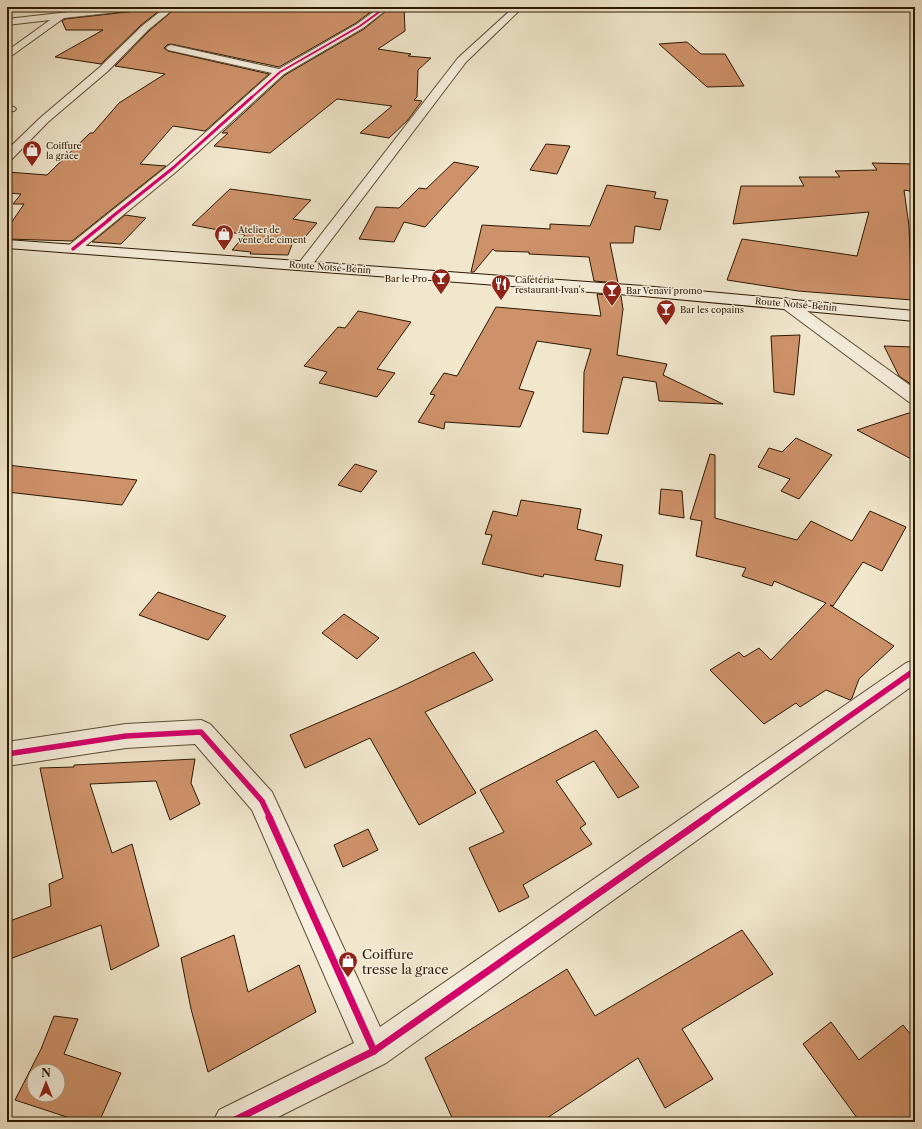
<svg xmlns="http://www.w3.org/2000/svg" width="922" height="1129" viewBox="0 0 922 1129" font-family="'Libre Caslon Text',serif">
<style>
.building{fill:#ce926a;stroke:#2c1800;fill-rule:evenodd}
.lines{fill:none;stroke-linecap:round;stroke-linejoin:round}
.street-casing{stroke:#5d4c33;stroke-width:2}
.secondary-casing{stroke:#2c1800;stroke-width:2}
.street{fill:#f6efde;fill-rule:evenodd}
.secondary{fill:#f6efde;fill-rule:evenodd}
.cycleway-far4-casing{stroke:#f6efde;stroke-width:3}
.cycleway-far3-casing{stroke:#f6efde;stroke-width:4.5}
.cycleway-far2-casing{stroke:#f6efde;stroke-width:5.5}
.cycleway-far1-casing{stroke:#f6efde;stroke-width:8}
.cycleway-casing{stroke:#f6efde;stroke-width:10}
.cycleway-far4{stroke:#d6006c;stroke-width:2}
.cycleway-far3{stroke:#d6006c;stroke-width:3}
.cycleway-far2{stroke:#d6006c;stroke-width:3.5}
.cycleway-far1{stroke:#d6006c;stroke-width:5.5}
.cycleway{stroke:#d6006c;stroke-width:7}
.labels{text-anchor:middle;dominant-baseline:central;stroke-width:3;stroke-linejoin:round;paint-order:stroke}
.far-poi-label{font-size:9px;fill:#2c1800;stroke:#f6efde;text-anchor:start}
.far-street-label{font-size:9px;fill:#2c1800;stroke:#f6efde}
.near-poi-label{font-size:13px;fill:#2c1800;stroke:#f6efde;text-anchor:start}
</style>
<rect width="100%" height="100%" fill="#f1e7cd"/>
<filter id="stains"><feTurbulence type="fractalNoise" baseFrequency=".005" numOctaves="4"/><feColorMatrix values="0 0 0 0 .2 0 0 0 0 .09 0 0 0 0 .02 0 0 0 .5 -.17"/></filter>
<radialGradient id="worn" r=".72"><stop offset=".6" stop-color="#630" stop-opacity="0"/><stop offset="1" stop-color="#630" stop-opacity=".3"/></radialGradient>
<g class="building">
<polygon points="56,7 100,7 58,12"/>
<polygon points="141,7 164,7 141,25 101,64 55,57 103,30 66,30 62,21 65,19 136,11"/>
<polygon points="177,7 377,7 356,23 279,67 171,44 167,45 164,48 168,51 269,74 205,131 173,126 140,164 166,166 72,241 7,239 7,229 24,204 13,204 21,194 7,193 7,172 47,175 90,133 93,133 119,103 165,74 115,66 149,31"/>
<polygon points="391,7 404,7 405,31 378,49 411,54 408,56 431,58 418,70 417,97 414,100 422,101 407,121 389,138 360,133 392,106 337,99 270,153 214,146 228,133 222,133 285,75 364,29"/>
<polygon points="687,42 701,54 725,54 744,86 707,87 659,44"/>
<polygon points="546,144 570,146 557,174 530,170"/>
<polygon points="454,162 479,167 425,227 404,222 394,242 359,239 376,207 399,208 419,188 426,189"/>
<polygon points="872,163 915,164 915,192 904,190 909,226 912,300 798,291 727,280 742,239 857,256 869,212 733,224 741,186 804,186 799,177 840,177 835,171 877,170"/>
<polygon points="607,185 656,192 654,198 668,200 660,230 635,226 633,243 610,243 618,283 594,281 589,257 529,254 529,252 495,251 493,249 474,272 471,272 482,225 550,229 550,224 590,226"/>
<polygon points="230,189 311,200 293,219 317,223 300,243 293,242 288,255 250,254 251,252 232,250 245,235 192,225"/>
<polygon points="125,215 146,218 121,244 92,242"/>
<polygon points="597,294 621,296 623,309 617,355 667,364 663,375 723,404 659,401 656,382 623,377 608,434 583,432 584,372 591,349 537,341 519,389 534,392 520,427 445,422 444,429 418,422 435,395 430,394 444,373 457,376 496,307 601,316"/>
<polygon points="358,311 411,322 377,369 395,373 377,397 319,383 327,372 304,366 338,327 345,328"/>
<polygon points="800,335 794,395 774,392 771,336"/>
<polygon points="884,346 915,347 915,387 899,376"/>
<polygon points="915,411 915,461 857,430 881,422"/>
<polygon points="796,438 832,455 799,499 781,491 790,479 758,467 769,448 782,452"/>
<polygon points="710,454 715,455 715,518 797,540 811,521 852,541 870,511 906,527 882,571 863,562 833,606 830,605 894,646 859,679 852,698 850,700 826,690 800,707 796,703 764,724 710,670 739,652 744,657 759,648 771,660 826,603 774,581 772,586 742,576 746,568 696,556 702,521 690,519"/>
<polygon points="355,464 377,471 361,492 338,485"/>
<polygon points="7,465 137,480 122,505 7,492"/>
<polygon points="661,489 682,491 684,518 659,514"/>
<polygon points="521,500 581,509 577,529 602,535 595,560 623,565 620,587 544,574 543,577 482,564 492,535 485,534 493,511 517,516"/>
<polygon points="158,592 226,616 208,640 139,615"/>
<polygon points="344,614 379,638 357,659 322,633"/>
<polygon points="474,652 493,680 425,712 476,793 419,825 370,738 305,768 290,735 394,690"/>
<polygon points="596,730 639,787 618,798 594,761 556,781 586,824 580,828 592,844 523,885 529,897 499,912 469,848 504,832 480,790"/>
<polygon points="195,759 191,783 200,804 170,820 156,781 90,784 112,853 132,844 159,946 111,970 101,925 7,960 7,922 51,906 49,884 63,878 40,768 74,767 74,765"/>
<polygon points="368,829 378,850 343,867 334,845"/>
<polygon points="742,930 773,974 682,1029 713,1079 665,1108 638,1058 541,1122 454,1122 425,1058 567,969 595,1016"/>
<polygon points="234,935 248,992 299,965 316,1012 208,1072 191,1009 181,958"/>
<path d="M54 1016 78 1019 64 1054 121 1073 99 1122H82L15 1100 41 1049ZM34 1071H58V1095H34Z"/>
<polygon points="831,1022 859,1060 903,1025 915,1040 915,1116 908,1122 860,1122 803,1044"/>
</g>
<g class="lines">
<g class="street-casing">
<g id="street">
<polygon points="113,7 140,7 136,10 64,18 7,59 7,51 50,20 7,25 7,19"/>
<polygon points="166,7 176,7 148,30 108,71 48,122 11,160 7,161 7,150 40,118 100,67 142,26"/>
<polygon points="380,7 390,7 363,28 284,74 177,171 78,252 68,252 66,249 68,246 169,165 272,73 168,50 166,48 168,46 171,45 279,69 357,24"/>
<polygon points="514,7 523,7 466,62 309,269 299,269 297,266 299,263 458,58"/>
<polygon points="7,106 14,107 16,109 14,111 7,112"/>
<polygon points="786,298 792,300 915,389 915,404 909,402 780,306 778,303 780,300"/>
<polygon points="915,660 915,684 386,1063 268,1122 213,1122 219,1110 354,1043 252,810 195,744 126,748 7,766 7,742 126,724 201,720 210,724 272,792 380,1027 906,663"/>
</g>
</g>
<g class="secondary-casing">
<polygon id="secondary" points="7,240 643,286 915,311 915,321 643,296 7,248"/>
</g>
<use href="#street" class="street"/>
<use href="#secondary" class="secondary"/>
<g class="cycleway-far4-casing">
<polyline id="cycleway-far4" points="251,98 280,72 360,26 386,7"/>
</g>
<g class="cycleway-far3-casing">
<polyline id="cycleway-far3" points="108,220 173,168 252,97"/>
</g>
<g class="cycleway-far2-casing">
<polyline id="cycleway-far2" points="73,249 110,219"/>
</g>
<g class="cycleway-far1-casing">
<g id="cycleway-far1">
<polyline points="7,754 126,736 201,732 262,801 270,818"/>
<polyline points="705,818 915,670"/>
</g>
</g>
<g class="cycleway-casing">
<g id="cycleway">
<polyline points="269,817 374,1051"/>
<polyline points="231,1122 374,1051 707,817"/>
</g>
</g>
<use href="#cycleway-far4" class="cycleway-far4"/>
<use href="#cycleway-far3" class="cycleway-far3"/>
<use href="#cycleway-far2" class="cycleway-far2"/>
<use href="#cycleway-far1" class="cycleway-far1"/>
<use href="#cycleway" class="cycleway"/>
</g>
<defs>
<g id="shop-pin" transform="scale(1)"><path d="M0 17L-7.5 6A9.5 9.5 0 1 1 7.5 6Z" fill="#8f2418" stroke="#f6efde"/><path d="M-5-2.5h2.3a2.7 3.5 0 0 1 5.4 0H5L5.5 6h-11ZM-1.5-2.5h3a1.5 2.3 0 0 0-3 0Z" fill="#fff"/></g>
<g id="bar-pin" transform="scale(1)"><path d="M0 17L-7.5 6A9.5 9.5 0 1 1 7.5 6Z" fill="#8f2418" stroke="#f6efde"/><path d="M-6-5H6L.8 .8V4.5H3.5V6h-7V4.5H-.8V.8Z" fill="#fff"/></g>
<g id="restaurant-pin" transform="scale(1)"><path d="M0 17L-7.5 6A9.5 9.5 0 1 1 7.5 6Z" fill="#8f2418" stroke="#f6efde"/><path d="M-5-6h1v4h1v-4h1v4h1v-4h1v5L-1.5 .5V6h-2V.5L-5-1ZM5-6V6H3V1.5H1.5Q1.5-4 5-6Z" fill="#fff"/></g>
</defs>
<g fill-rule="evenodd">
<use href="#shop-pin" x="32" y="150"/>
<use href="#shop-pin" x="224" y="234"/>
<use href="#bar-pin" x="441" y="278"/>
<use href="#restaurant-pin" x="501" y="284"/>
<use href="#bar-pin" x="612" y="290"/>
<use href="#bar-pin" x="666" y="309"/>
<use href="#shop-pin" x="348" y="961"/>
</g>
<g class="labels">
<g class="far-poi-label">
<text x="46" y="145">Coiffure<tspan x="46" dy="10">la grâce</tspan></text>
<text x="238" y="229">Atelier de<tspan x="238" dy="10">vente de ciment</tspan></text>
<text x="427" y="278" text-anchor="end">Bar le Pro</text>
<text x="515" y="279">Cafétéria<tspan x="515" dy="10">restaurant Ivan's</tspan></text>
<text x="626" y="290">Bar Venavi promo</text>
<text x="680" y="309">Bar les copains</text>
</g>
<g class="far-street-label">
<text transform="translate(330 267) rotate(4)">Route Notsé-Bénin</text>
<text transform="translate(796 304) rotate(5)">Route Notsé-Bénin</text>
</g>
<g class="near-poi-label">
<text x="362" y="954">Coiffure<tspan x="362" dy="15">tresse la grace</tspan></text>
</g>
</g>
<rect width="922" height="1129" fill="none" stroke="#f1e7cd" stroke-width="24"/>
<rect x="8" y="8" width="906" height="1113" fill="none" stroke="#2c1800" stroke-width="2"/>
<rect x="12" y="12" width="898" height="1105" fill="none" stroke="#2c1800"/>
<g transform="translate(46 1083)"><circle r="19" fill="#f6efde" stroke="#a59985"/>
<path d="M0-3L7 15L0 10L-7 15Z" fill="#8f2418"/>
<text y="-6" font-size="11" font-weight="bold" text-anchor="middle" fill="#2c1800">N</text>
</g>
<rect width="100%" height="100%" filter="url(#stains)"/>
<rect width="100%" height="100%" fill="url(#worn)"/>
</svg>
